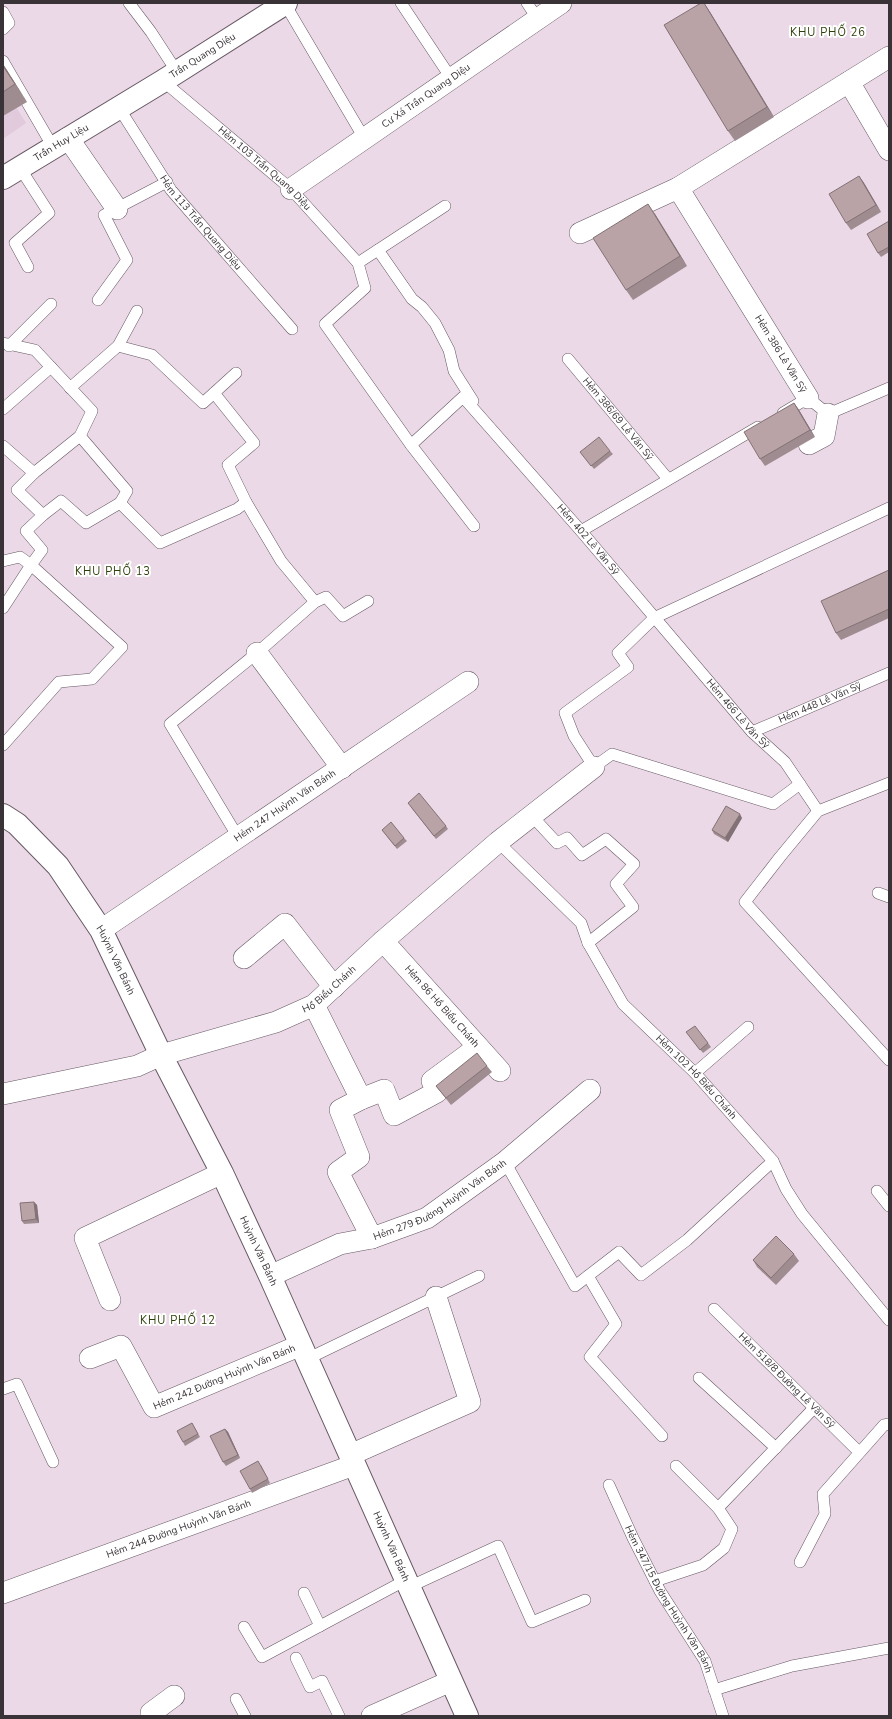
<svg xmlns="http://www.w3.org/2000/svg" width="892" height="1719" viewBox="0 0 892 1719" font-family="'Nunito Sans',sans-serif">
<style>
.built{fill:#e2cadd}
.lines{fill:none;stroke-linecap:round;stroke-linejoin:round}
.lane-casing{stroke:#665863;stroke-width:12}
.street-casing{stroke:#665863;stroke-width:22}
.secondary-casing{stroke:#665863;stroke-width:24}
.lane{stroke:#fff;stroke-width:11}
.street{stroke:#fff;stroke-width:21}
.secondary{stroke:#fff;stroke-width:22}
.wall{fill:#9f8c90}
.shaded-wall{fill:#827275}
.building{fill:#b9a3a7;stroke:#827275}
.labels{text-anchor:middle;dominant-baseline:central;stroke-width:4;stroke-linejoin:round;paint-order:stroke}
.street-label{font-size:10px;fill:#393338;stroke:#fff}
.neighbourhood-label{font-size:11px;letter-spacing:1px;fill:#2c3f08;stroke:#fff}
</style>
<rect width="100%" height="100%" fill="#ebd9e7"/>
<polygon class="built" points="3,86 26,123 3,139"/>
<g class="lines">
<g class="lane-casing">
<g id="lane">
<polyline points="129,3 151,32 177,72"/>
<polyline points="401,3 451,78"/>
<polyline points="527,3 537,18"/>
<polyline points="285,4 364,138"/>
<polyline points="3,12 9,23 3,29"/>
<polyline points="3,61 53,147"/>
<path id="s1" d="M163 81 291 189 358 263 365 288 325 324 411 445"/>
<path id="s2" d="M119 108 171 190 292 329"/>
<polyline points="20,168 49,213 15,243 28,267"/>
<polyline points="378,250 412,299 422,307 435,323 449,350 454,371 473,401"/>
<polyline points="358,263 445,206"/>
<polyline points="98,300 127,260 104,215 167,182"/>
<polyline points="3,343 35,350 92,411 80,436 34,473 3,446"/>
<polyline points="9,346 51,304"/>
<polyline points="118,346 152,355 203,403 236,373"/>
<path id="s3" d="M568 359 668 479"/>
<polyline points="70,388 118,346 137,311"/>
<polyline points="3,409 51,367"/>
<polyline points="783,413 808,398 828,414 889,388"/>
<polyline points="80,436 127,491 120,503"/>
<polyline points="34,473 17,490 43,515 61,501 86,523 120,503 160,543 237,509 246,502 228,465 254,443 214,393"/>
<polyline points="246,502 281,561 315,602"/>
<path id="s4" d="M474 526 411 445 463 397 581 531 752 732 785 762 818 811"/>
<polyline points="581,531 758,427"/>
<polyline points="3,561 20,557 31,565 3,608"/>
<path id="s5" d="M752 732 889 673"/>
<polyline points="3,745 59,682 92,679 122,647 31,565 42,550 26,531 43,515"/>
<polyline points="889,783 818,811 780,857 745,902 889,1060"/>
<polyline points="800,784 773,804 612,754 594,767 574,736 565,713 628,667 618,653 654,618 889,508"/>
<polyline points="532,816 557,843 567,838 582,855 606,839 634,864 616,884 633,907 588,943"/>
<polyline points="238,837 170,724 257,653 315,602 326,597 343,616 368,601"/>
<path id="s6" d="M498 842 581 923 588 943 623 1004 695 1073 773 1161 786 1189 802 1214 889 1320"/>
<polyline points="878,893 889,897"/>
<polyline points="695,1073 748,1027"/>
<polyline points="505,1162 575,1286 619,1252 641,1275 687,1240 773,1161"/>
<polyline points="877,1191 889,1206"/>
<polyline points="588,1276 616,1324 590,1357 662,1436"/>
<path id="s7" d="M714 1309 859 1452"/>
<polyline points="307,1359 479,1276"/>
<polyline points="699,1378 776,1448"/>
<polyline points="3,1389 17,1384 53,1462"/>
<polyline points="676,1466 718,1508"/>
<path id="s8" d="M609 1485 633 1538 660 1591 705 1661 723 1716"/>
<polyline points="800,1562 825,1514 823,1494 884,1425 889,1424"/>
<polyline points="655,1581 703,1565 724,1548 732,1529 718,1508 814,1408"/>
<polyline points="409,1587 498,1546 532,1622 585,1600"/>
<polyline points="304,1593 320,1626"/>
<polyline points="244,1627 262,1657 406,1580"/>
<polyline points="296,1658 310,1687 322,1681 339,1716"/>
<polyline points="714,1690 792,1666 889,1648"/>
<polyline points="236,1699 245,1716"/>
</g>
</g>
<g class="street-casing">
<g id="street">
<polyline points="849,82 889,150"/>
<polyline points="68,138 117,209"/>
<path id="s9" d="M678 188 808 398"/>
<path id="s10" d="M291 189 561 3"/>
<polyline points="580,233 678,188 889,57"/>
<polyline points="809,444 824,436 828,414"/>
<polyline points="257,653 342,768"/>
<path id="s11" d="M101 930 468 682"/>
<path id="s12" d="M383 941 500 1071"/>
<polyline points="244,958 285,924 334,987"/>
<polyline points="314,1005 361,1099"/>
<path id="s13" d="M3 1094 137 1066 161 1055 276 1022 314 1005 383 941 498 842 594 767"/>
<polyline points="372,1238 338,1172 359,1157 340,1110 361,1099 384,1090 394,1115 437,1092 432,1081 478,1047"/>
<path id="s14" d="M270 1276 340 1244 372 1238 427 1218 505 1162 590 1090"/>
<polyline points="110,1300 85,1238 222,1173"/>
<path id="s15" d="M90 1358 121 1346 154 1407 301 1345"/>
<polyline points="350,1455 470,1402 436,1297"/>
<path id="s16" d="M3 1593 354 1465"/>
<polyline points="151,1716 151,1713 174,1696"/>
<polyline points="372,1716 451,1681"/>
</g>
</g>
<g class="secondary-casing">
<g id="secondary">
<path id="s17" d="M3 178 163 81 286 3"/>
<path id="s18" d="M3 815 17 824 58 866 101 930 161 1055 222 1173 270 1276 467 1716"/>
</g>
</g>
<use href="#lane" class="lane"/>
<use href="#street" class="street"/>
<use href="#secondary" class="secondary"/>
</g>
<g class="wall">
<polygon points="704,3 710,12 774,117 735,141 728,131"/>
<polygon points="3,64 27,102 3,116"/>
<polygon points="859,176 864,183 881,212 851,230 846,223"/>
<polygon points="655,214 687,266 633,300 626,290"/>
<polygon points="889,221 889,252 881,257 878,253"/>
<polygon points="794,403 799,410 815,437 765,466 760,459"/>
<polygon points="610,451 613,454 594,469 580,452"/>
<polygon points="889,570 889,618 841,640 836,633"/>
<polygon points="410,806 446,826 448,829 436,839"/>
<polygon points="742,818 728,842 714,834 712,830"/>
<polygon points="382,830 404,838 407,841 397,849"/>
<polygon points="689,1036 708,1043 711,1047 703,1053"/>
<polygon points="487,1066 492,1072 451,1105 436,1086"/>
<polygon points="34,1202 37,1205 39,1223 24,1224 22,1221"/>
<polygon points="794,1254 799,1261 776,1285 757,1267 753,1260"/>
<polygon points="192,1423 200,1437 185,1446 183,1442"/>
<polygon points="225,1429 228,1432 240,1458 226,1466 223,1462"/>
<polygon points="261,1465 270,1483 252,1493 250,1489"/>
</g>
<g class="shaded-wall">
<polygon points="704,3 710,12 774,117 767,107"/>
<polygon points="3,64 27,102 3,66"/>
<polygon points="859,176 864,183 881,212 876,205"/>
<polygon points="648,204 655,214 687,266 680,256"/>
<polygon points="794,403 799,410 815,437 810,430"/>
<polygon points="740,814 742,818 728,842 725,838"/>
<polygon points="34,1202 37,1205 39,1223 36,1219"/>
<polygon points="225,1429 228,1432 240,1458 238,1455"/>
</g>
<g class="building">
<polygon points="701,3 704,3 767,107 728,131 664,25"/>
<polygon points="3,66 15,84 3,92"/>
<polygon points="859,176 876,205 846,223 829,194"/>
<polygon points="648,204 680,256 626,290 593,238"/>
<polygon points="889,221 889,247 878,253 867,234"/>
<polygon points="794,403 810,430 760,459 744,432"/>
<polygon points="599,437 610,451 591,466 580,452"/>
<polygon points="889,570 889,609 836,633 821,601"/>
<polygon points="419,793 446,826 434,836 408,803"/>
<polygon points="726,806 740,814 725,838 712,830"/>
<polygon points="391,822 404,838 395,846 382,830"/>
<polygon points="695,1026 708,1043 700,1050 686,1032"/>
<polygon points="477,1053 487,1066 446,1098 436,1086"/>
<polygon points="34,1202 36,1219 22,1221 20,1203"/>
<polygon points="776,1236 794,1254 771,1278 753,1260"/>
<polygon points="192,1423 198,1434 183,1442 177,1431"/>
<polygon points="225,1429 238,1455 223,1462 210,1436"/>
<polygon points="258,1461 268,1479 250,1489 240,1471"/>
</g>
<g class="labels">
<g class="street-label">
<text stroke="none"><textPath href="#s17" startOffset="234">Trần Quang Diệu</textPath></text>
<text stroke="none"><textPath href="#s10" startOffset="164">Cư Xá Trần Quang Diệu</textPath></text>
<text stroke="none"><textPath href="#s17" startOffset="68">Trần Huy Liệu</textPath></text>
<text stroke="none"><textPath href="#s1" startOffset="134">Hẻm 103 Trần Quang Diệu</textPath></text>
<text stroke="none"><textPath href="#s2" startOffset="141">Hẻm 113 Trần Quang Diệu</textPath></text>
<text stroke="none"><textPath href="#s9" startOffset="195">Hẻm 386 Lê Văn Sỹ</textPath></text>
<text stroke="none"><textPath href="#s3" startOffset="78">Hẻm 386/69 Lê Văn Sỹ</textPath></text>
<text stroke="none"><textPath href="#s4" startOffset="363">Hẻm 402 Lê Văn Sỹ</textPath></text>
<text stroke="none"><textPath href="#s5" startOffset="74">Hẻm 448 Lê Văn Sỹ</textPath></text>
<text stroke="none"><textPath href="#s4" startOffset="593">Hẻm 466 Lê Văn Sỹ</textPath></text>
<text stroke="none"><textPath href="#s11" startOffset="222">Hẻm 247 Huỳnh Văn Bánh</textPath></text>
<text stroke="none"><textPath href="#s18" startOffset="186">Huỳnh Văn Bánh</textPath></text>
<text stroke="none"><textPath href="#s13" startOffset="346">Hồ Biểu Chánh</textPath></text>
<text stroke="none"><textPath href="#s12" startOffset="88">Hẻm 86 Hồ Biểu Chánh</textPath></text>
<text stroke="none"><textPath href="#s6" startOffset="311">Hẻm 102 Hồ Biểu Chánh</textPath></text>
<text stroke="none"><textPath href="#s14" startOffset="188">Hẻm 279 Đường Huỳnh Văn Bánh</textPath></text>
<text stroke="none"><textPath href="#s18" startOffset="510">Huỳnh Văn Bánh</textPath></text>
<text stroke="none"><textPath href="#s15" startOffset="179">Hẻm 242 Đường Huỳnh Văn Bánh</textPath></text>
<text stroke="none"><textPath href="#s7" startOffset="102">Hẻm 518/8 Đường Lê Văn Sỹ</textPath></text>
<text stroke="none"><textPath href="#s16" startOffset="187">Hẻm 244 Đường Huỳnh Văn Bánh</textPath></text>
<text stroke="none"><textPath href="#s18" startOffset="834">Huỳnh Văn Bánh</textPath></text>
<text stroke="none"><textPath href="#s8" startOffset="129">Hẻm 347/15 Đường Huỳnh Văn Bánh</textPath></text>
</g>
<g class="neighbourhood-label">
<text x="828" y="32">KHU PHỐ 26</text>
<text x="113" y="571">KHU PHỐ 13</text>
<text x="178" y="1320">KHU PHỐ 12</text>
</g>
</g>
<rect width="892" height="1719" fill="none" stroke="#393338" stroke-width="8"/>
</svg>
